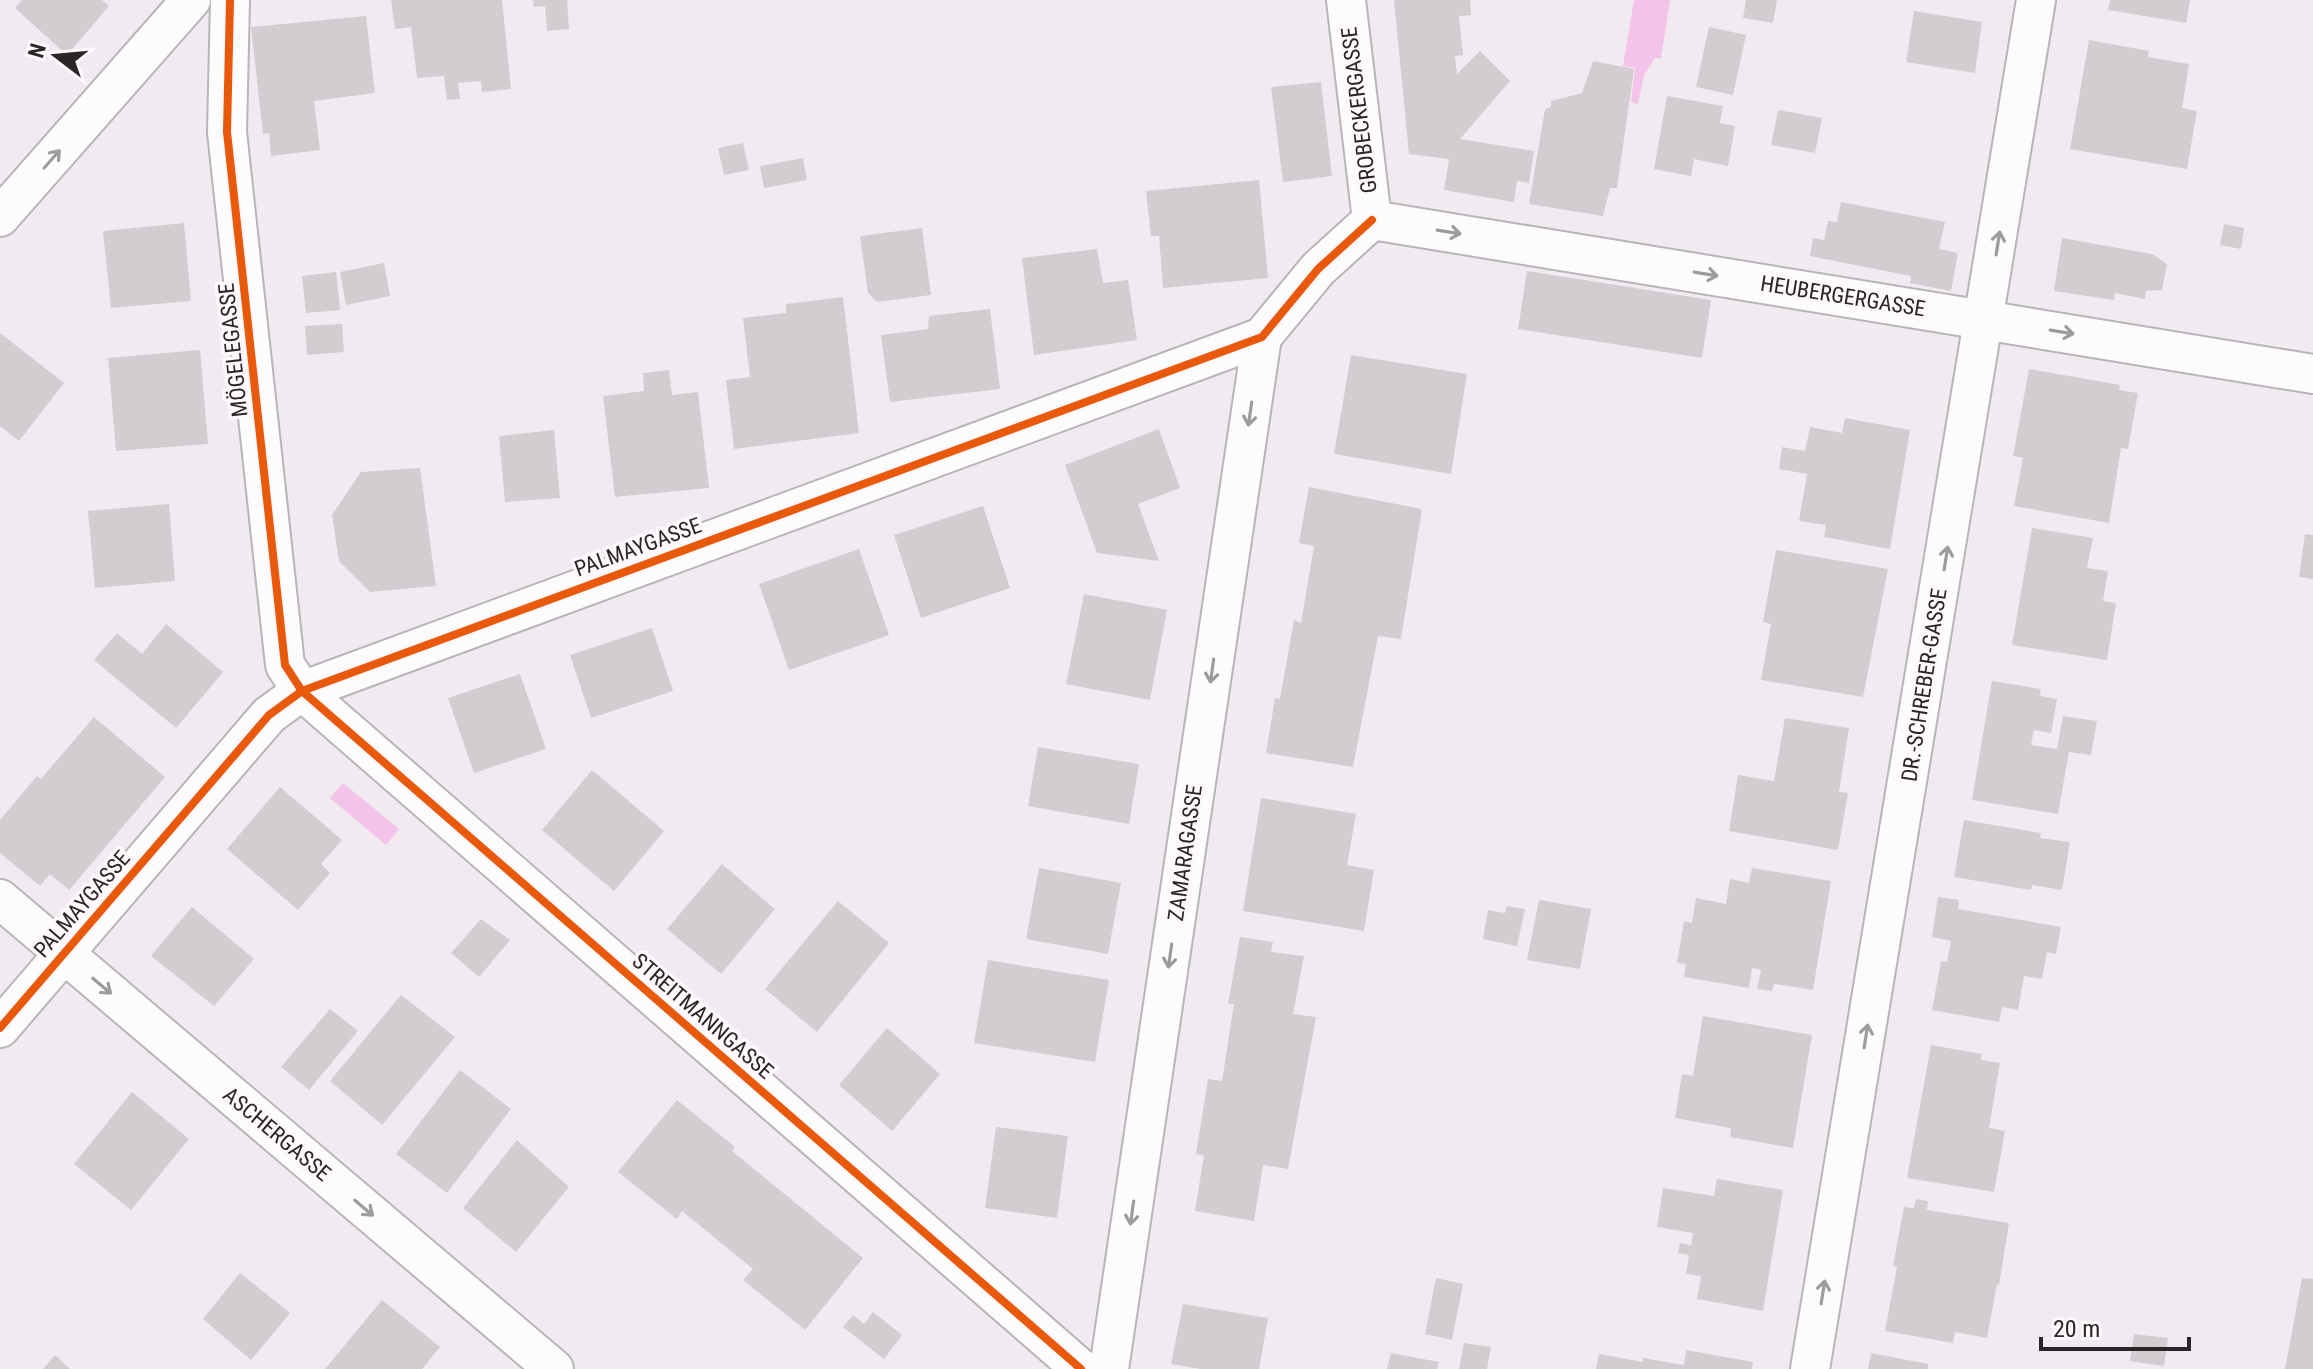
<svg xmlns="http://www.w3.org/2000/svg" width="2313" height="1369" viewBox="0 0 2313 1369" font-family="'Roboto Condensed',sans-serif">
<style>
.water{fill:#f3c3e9}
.building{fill:#d3cdd2}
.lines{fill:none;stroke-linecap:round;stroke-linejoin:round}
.street-casing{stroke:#b9b4b8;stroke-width:42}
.street{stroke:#fdfcfd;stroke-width:38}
.cycleway-casing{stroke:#fef7fc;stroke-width:13}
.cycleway{stroke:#e8590c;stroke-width:8}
.oneway{stroke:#9e9b9e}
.labels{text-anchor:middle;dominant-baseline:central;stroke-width:7;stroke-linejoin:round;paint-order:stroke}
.street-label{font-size:22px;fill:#2a2529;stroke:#fef7fc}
</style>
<rect width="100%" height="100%" fill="#f2eaf1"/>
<g class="water">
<polygon points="1634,0 1670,0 1661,58 1655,58 1644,75 1638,104 1631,102 1635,68 1623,66"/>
<polygon points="343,783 399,829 386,845 330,798"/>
</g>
<g class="building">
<polygon points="22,0 102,0 109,6 67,55 15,8"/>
<polygon points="391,0 502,0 511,89 482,92 481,81 458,83 460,99 447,100 444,76 417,78 411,27 395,29"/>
<polygon points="533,0 567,0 569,29 547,31 545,6 534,7"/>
<polygon points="1394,0 1470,0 1471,15 1459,16 1463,55 1455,56 1457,74 1480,51 1510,81 1460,139 1534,151 1529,183 1517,181 1514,202 1444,190 1449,159 1409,154"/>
<polygon points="1746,0 1777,0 1773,23 1743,18"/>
<polygon points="2110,0 2190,0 2186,23 2108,10"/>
<polygon points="1914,11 1982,22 1975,73 1906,62"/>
<polygon points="366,16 375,93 314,101 320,150 271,156 269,133 263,134 251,27"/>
<polygon points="1709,27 1746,35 1733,95 1696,87"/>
<polygon points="2089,40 2149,51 2148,57 2189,64 2182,108 2197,111 2187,169 2070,149"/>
<polygon points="1593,61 1634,69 1617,188 1610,188 1603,216 1529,204 1545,109 1551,107 1551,101 1582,93"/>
<polygon points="1321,82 1332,176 1283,182 1271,87"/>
<polygon points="1667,96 1723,106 1720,123 1735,126 1728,166 1694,159 1691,176 1654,169"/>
<polygon points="1778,110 1822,118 1815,153 1771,145"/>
<polygon points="743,143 749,170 724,175 718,148"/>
<polygon points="803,158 807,180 764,188 760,166"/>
<polygon points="1259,180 1268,278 1163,288 1159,236 1151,236 1146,191"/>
<polygon points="1841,202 1945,222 1939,249 1958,253 1951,291 1910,283 1911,276 1810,256 1813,238 1824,240 1828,221 1837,222"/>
<polygon points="184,223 191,301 111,308 103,231"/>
<polygon points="2224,224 2244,228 2241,249 2220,245"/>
<polygon points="922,228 931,295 877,302 868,293 860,236"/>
<polygon points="2062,238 2152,254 2167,264 2162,290 2146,291 2145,299 2115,293 2114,300 2054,291"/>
<polygon points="1097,249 1103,283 1128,280 1137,340 1034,355 1022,258"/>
<polygon points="384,263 390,296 346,305 340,272"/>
<polygon points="1527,271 1711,300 1702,358 1518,329"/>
<polygon points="336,272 340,310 306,313 302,276"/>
<polygon points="843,297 859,433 734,449 726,380 750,377 743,318 786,313 786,304"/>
<polygon points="990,309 1000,389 890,402 881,335 928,329 929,316"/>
<polygon points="342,324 344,352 307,355 305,326"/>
<polygon points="0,333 64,383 19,441 0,426"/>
<polygon points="200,350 208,444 116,451 108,358"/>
<polygon points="1351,355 1467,374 1451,474 1334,454"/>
<polygon points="2029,369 2120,385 2119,390 2138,393 2128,449 2121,448 2109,523 2014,506 2023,458 2013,456"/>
<polygon points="669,370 672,395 698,392 709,488 615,497 603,396 644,391 643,373"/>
<polygon points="1845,418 1910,430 1890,549 1824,537 1826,525 1799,521 1807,474 1779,469 1782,447 1805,451 1810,427 1842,433"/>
<polygon points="1159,429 1180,488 1138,504 1159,561 1097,553 1065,465"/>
<polygon points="554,430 560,498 505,502 499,436"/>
<polygon points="420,468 436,586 370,592 339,561 332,515 361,472"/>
<polygon points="1309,487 1422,509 1401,639 1378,636 1353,767 1266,753 1275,698 1280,699 1294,620 1301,623 1314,546 1299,543"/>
<polygon points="169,504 175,581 95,588 88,511"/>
<polygon points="983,506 1010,588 921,618 894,535"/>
<polygon points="2032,528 2093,538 2087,568 2108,571 2103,601 2116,603 2107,660 2012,645"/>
<polygon points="2305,534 2313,535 2313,579 2299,577"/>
<polygon points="859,549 889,635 789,670 759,584"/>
<polygon points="1776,550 1888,569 1863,697 1761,680 1771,624 1763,622"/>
<polygon points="1084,594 1167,610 1150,700 1066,684"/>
<polygon points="166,624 223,672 176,728 94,660 117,633 142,654"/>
<polygon points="652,628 673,691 591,718 570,655"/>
<polygon points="520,674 546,749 474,773 448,698"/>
<polygon points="1992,681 2041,689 2040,696 2057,699 2051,733 2034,730 2031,745 2057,749 2063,716 2097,721 2091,755 2069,752 2058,814 1972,800"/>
<polygon points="94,717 165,777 69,890 50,874 40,886 0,853 0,820 37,776 41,779"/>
<polygon points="1785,718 1849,728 1839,792 1848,793 1838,850 1729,831 1738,775 1774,781"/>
<polygon points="1038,747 1139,764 1129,824 1028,806"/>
<polygon points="592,770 664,831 614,891 542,830"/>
<polygon points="280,787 342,840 321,864 330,873 298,910 227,849"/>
<polygon points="1261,798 1356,814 1347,865 1374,870 1364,931 1243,911"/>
<polygon points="1964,820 2041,833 2040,838 2070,842 2062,890 2032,885 2031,890 1954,877"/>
<polygon points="722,864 775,909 721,974 667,929"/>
<polygon points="1039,868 1121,883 1108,954 1026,939"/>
<polygon points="1752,868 1831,881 1813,990 1774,984 1772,991 1757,989 1761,970 1752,968 1749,988 1684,977 1686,964 1677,963 1684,921 1692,923 1696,898 1726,904 1730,879 1749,883"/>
<polygon points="1938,897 1959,900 1958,909 2061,927 2056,954 2047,952 2042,979 2024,976 2018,1010 2002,1007 1999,1022 1932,1010 1941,961 1947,962 1951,941 1932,937"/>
<polygon points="1539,900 1591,909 1580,969 1527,960"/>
<polygon points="838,901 889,943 817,1032 765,989"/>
<polygon points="1507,906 1525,909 1517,946 1483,939 1488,910 1505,913"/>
<polygon points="192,907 254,959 214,1006 151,956"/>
<polygon points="481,919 510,940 479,977 451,953"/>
<polygon points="1240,937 1273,942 1271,952 1304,956 1293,1014 1316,1017 1288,1169 1263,1165 1254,1221 1195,1211 1204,1155 1196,1154 1208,1079 1222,1081 1234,1004 1228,1004"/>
<polygon points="988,960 1109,980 1095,1062 974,1043"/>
<polygon points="401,995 455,1037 382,1125 330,1081"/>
<polygon points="330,1009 358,1031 309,1090 281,1067"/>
<polygon points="1703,1016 1812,1035 1793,1148 1730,1137 1731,1128 1675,1118 1682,1074 1693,1076"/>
<polygon points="887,1028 940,1074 892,1131 839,1085"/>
<polygon points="1931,1045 1982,1054 1981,1060 2000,1063 1989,1128 2005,1131 1994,1192 1907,1178"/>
<polygon points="460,1070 511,1109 447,1193 396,1154"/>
<polygon points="132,1092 189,1139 131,1210 74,1164"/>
<polygon points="677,1100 735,1147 732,1151 863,1258 805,1330 743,1280 753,1269 682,1211 677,1219 618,1172"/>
<polygon points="996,1127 1068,1136 1057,1218 985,1208"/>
<polygon points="517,1140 569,1187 516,1252 463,1208"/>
<polygon points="1717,1179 1783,1190 1763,1311 1697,1299 1701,1276 1686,1274 1689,1255 1678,1253 1680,1243 1691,1245 1693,1233 1657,1227 1663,1188 1714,1196"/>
<polygon points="1916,1199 1928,1201 1927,1210 2009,1223 1999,1285 1997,1284 1987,1338 1955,1332 1953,1343 1885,1331 1897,1267 1893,1266 1904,1207 1914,1208"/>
<polygon points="240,1273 290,1313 251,1360 203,1319"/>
<polygon points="1436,1278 1463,1284 1452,1340 1425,1334"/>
<polygon points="2302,1278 2313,1279 2313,1369 2285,1369"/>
<polygon points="382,1300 440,1347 422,1369 325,1369"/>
<polygon points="1183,1304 1268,1318 1259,1369 1201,1369 1171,1364"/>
<polygon points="873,1312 902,1335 884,1359 843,1327 853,1315 864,1324"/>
<polygon points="2134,1334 2168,1338 2164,1366 2130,1361"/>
<polygon points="1464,1343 1491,1347 1487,1369 1459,1369"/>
<polygon points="1686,1350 1753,1362 1752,1369 1596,1369 1599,1354 1643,1362 1643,1358 1684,1365"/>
<polygon points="1391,1353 1439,1362 1437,1369 1387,1369"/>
<polygon points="1871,1353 1928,1364 1928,1369 1868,1369"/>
<polygon points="55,1355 70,1369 43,1369"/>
</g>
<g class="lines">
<g class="street-casing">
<g id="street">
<polyline points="230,0 227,132 285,665 302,691 1081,1369"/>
<polyline points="1346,0 1372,220"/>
<polyline points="0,217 191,0"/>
<polyline points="1372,220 2313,374"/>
<polyline points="0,899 554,1369"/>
<polyline points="0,1028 269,715 302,691 1262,337 1318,269 1372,220"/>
<polyline points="1109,1369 1262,337"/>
<polyline points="1810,1369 2036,0"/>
</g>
</g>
<use href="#street" class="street"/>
<g class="cycleway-casing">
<g id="cycleway">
<polyline points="230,0 227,132 285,665 302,691 1081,1369"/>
<polyline points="0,1028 269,715 302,691 1262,337 1318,269 1372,220"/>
</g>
</g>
<use href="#cycleway" class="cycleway"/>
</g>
<defs><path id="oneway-shaft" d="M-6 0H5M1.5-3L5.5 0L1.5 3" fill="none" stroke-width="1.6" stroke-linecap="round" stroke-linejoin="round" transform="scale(2)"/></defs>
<g class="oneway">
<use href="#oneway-shaft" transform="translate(52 159) rotate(-49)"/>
<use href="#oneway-shaft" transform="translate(1449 232) rotate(9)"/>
<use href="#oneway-shaft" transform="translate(1998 243) rotate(-81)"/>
<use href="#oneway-shaft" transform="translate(1706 274) rotate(9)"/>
<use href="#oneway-shaft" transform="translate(2062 332) rotate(9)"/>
<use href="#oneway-shaft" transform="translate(1250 414) rotate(98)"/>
<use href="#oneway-shaft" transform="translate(1946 558) rotate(-81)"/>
<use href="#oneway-shaft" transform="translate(1212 671) rotate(98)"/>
<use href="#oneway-shaft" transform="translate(1170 956) rotate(98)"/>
<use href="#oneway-shaft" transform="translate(102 986) rotate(40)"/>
<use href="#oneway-shaft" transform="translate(1866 1036) rotate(-81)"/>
<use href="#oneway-shaft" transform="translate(364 1208) rotate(40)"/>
<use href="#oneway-shaft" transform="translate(1132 1213) rotate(98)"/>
<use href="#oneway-shaft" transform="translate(1823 1292) rotate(-81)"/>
</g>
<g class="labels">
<g class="street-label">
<text transform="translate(1359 110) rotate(-97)">GROBECKERGASSE</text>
<text transform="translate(1843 296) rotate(9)">HEUBERGERGASSE</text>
<text transform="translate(233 350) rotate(-96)">MÖGELEGASSE</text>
<text transform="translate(638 547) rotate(-20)">PALMAYGASSE</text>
<text transform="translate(1924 685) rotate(-81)">DR.-SCHREBER-GASSE</text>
<text transform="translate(1185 853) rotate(-82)">ZAMARAGASSE</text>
<text transform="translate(82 904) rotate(-49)">PALMAYGASSE</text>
<text transform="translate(703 1016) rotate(41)">STREITMANNGASSE</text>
<text transform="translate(277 1134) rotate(40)">ASCHERGASSE</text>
</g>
</g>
<g transform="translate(56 56) rotate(286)" stroke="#fef7fc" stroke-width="6" paint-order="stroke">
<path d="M0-6L14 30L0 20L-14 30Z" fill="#2a2529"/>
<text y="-12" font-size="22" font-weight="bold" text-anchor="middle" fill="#2a2529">N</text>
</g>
<path d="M2041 1337v12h148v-12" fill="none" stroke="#2a2529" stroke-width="4"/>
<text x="2053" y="1337" font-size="24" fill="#2a2529" stroke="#fef7fc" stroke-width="6" paint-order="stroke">20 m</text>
</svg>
